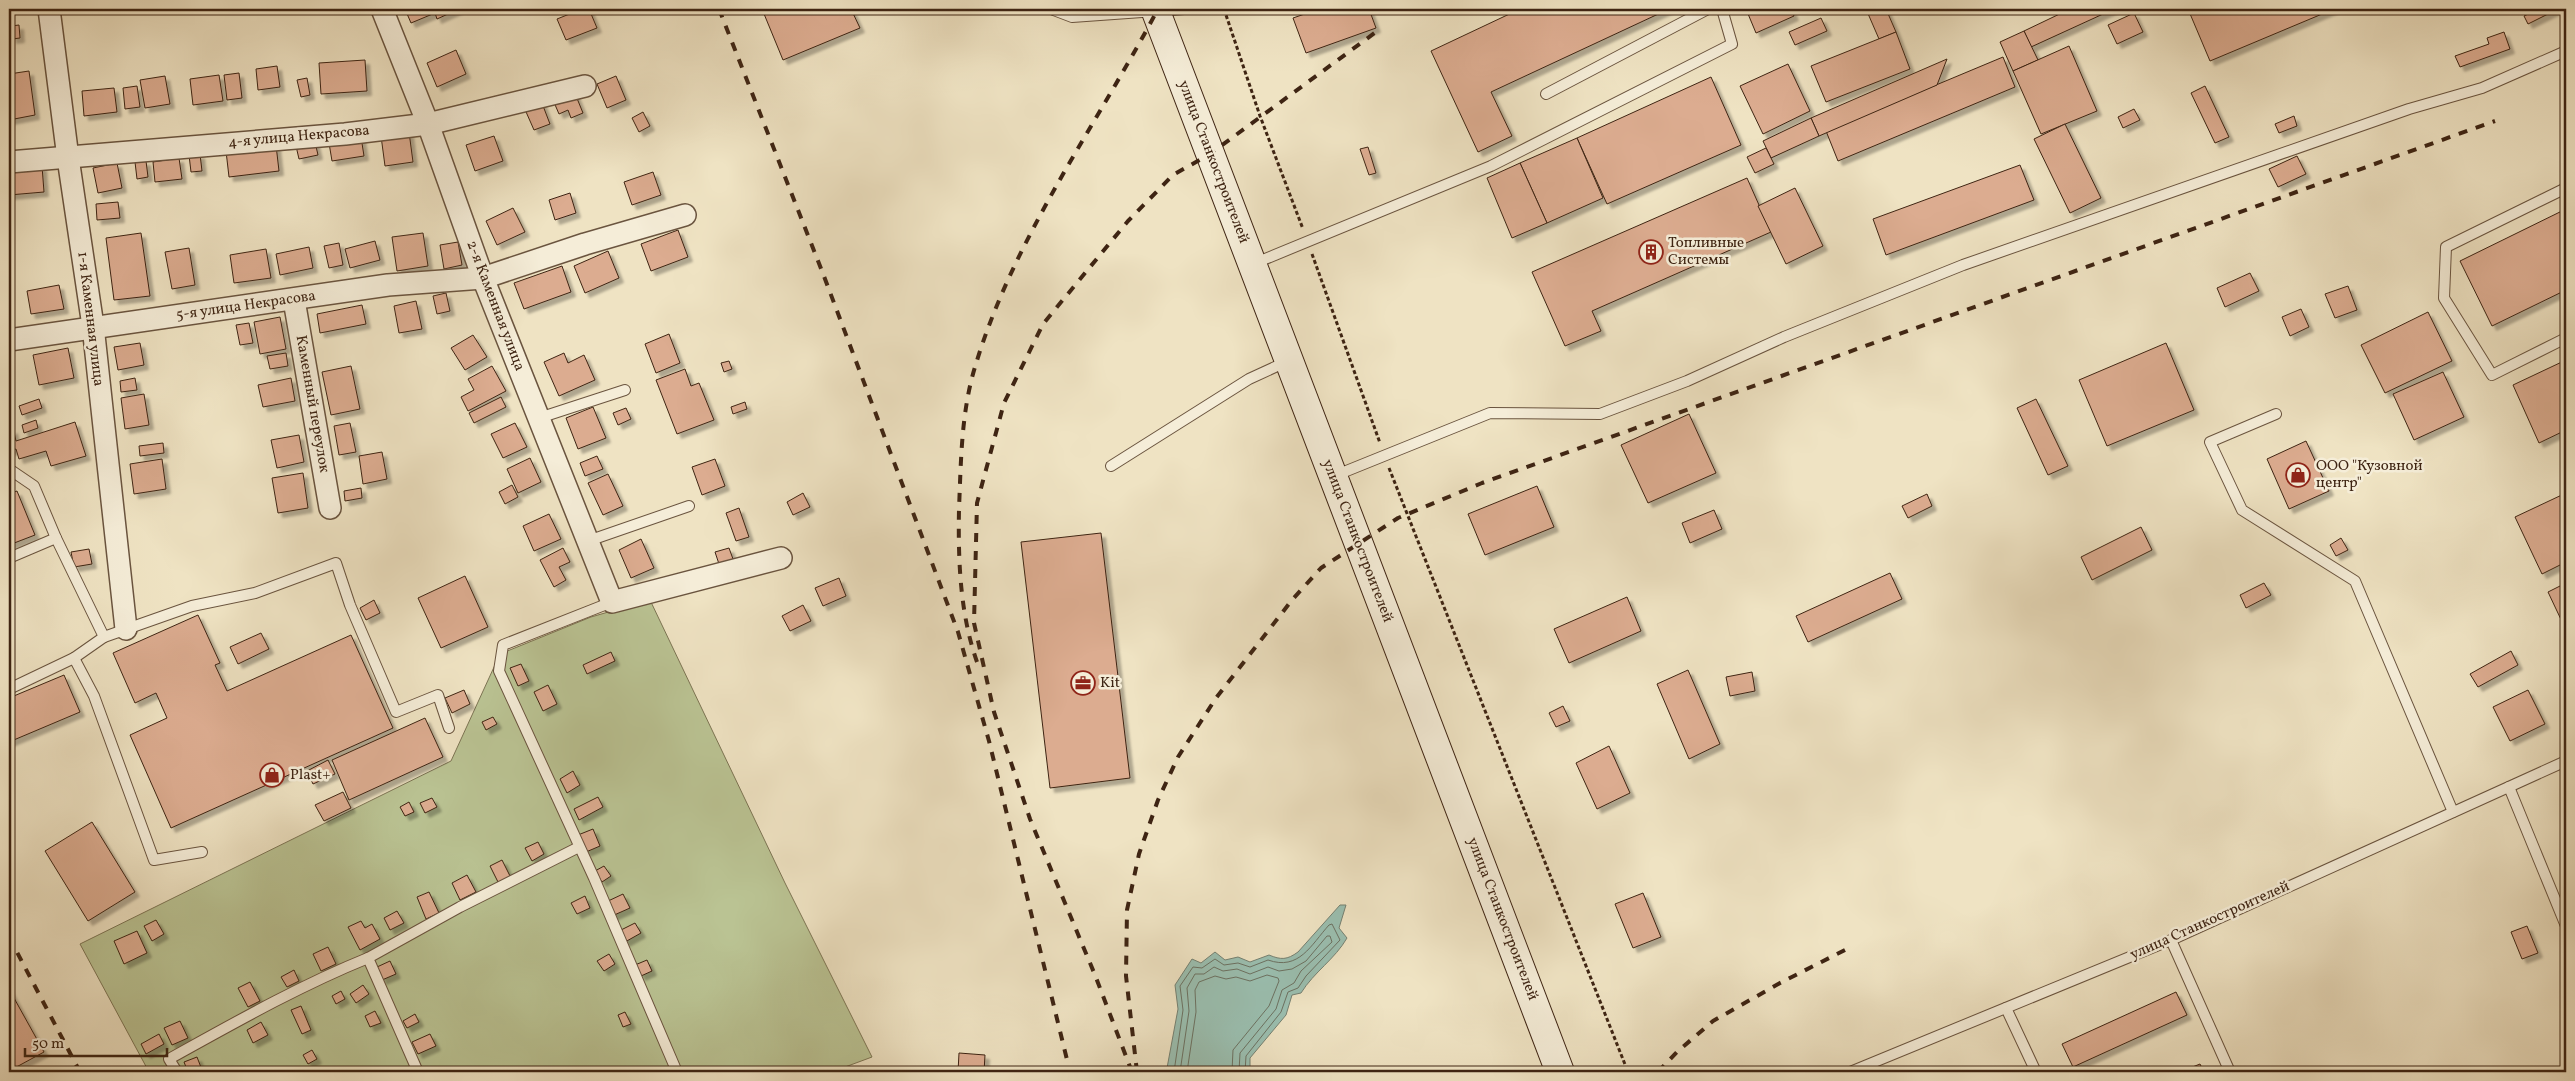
<svg xmlns="http://www.w3.org/2000/svg" width="2575" height="1081" viewBox="0 0 2575 1081" font-family="Vollkorn,serif">
<style>
.green{fill:#bac393;stroke:#7c7453}
.water{fill:#9abeaf;stroke:#758071}
.lines{fill:none;stroke-linecap:round;stroke-linejoin:round}
.shore{stroke:#6c7161;stroke-width:1}
.building{fill:#dcac90;stroke:#3e2413;filter:url(#shadow)}
.lane-casing{stroke:#6a543f;stroke-width:12}
.street-casing{stroke:#6a543f;stroke-width:24}
.secondary-casing{stroke:#3e2413;stroke-width:30}
.path{stroke:#3e2413;stroke-width:3;stroke-dasharray:4 2.5;stroke-linecap:butt}
.lane{stroke:#f5edd8;stroke-width:10}
.street{stroke:#f5edd8;stroke-width:21}
.secondary{stroke:#f5edd8;stroke-width:28}
.rail{stroke:#3e2413;stroke-width:4;stroke-dasharray:9 9;stroke-linecap:butt}
.labels{text-anchor:middle;dominant-baseline:central;stroke-width:5;stroke-linejoin:round;paint-order:stroke}
.street-label{font-size:15px;fill:#3e2413;stroke:#f5edd8}
.poi-label{font-size:15px;fill:#3e2413;stroke:#f5edd8;text-anchor:start}
</style>
<defs>
<filter id="shadow"><feDropShadow dx="4.5" dy="4.5" stdDeviation="1" flood-color="#0004"/></filter>
</defs>
<rect width="100%" height="100%" fill="#efe3c3"/>
<filter id="stains"><feTurbulence type="fractalNoise" baseFrequency=".004" numOctaves="4"/><feColorMatrix values="0 0 0 0 .2 0 0 0 0 .09 0 0 0 0 .02 0 0 0 .5 -.17"/></filter>
<radialGradient id="worn" r=".72"><stop offset=".6" stop-color="#630" stop-opacity="0"/><stop offset="1" stop-color="#630" stop-opacity=".3"/></radialGradient>
<polygon class="green" points="650,600 785,883 872,1057 837,1070 837,1072 149,1072 80,944 451,761 500,654 591,617"/>
<path class="water" d="M1340 905H1346L1339 928 1347 938C1335 959 1314 972 1301 993L1292 995 1286 1015 1250 1058V1072H1170L1167 1068 1178 1009 1175 985 1192 959 1201 963 1215 952 1225 960 1238 957 1250 962 1269 955C1281 960 1287 960 1298 952Z"/>
<g class="lines">
<g class="shore">
<path d="M1174 1072 1183 1010 1180 986 1193 967 1202 968 1215 959 1224 965 1238 963 1250 967 1268 960C1299 971 1311 945 1329 925L1332 924 1340 940 1306 976 1298 988 1288 992 1281 1012 1246 1056 1245 1072"/>
<polyline points="1180,1072 1189,1011 1187,988 1195,974 1204,974 1214,967 1223,971 1237,969 1250,974 1268,967 1279,971 1292,969 1306,961 1327,936 1330,936 1332,942 1301,971 1294,983 1282,990 1276,1009 1240,1053 1239,1072"/>
<polyline points="1187,1072 1196,1012 1195,990 1199,982 1215,976 1226,979 1236,977 1250,981 1267,975 1278,978 1279,981 1269,1006 1233,1050 1232,1072"/>
</g>
</g>
<g class="building">
<polygon points="405,9 459,9 437,19 435,13 411,23"/>
<polygon points="582,9 589,9 597,28 566,40 557,19"/>
<polygon points="762,9 851,9 860,28 783,60"/>
<polygon points="1319,9 1369,9 1376,28 1306,53 1293,18"/>
<polygon points="1520,9 1669,9 1491,92 1512,136 1478,152 1431,51"/>
<polygon points="1746,9 1791,9 1794,16 1756,33"/>
<polygon points="1866,9 1886,9 1896,32 1879,39"/>
<polygon points="2070,9 2114,9 2031,47 2024,31"/>
<polygon points="2188,9 2334,9 2210,61"/>
<polygon points="2539,9 2558,9 2528,24 2524,16"/>
<polygon points="2134,13 2143,32 2117,44 2108,25"/>
<polygon points="1821,18 1827,31 1795,45 1789,32"/>
<polygon points="19,25 20,38 12,39 11,26"/>
<polygon points="2024,31 2038,60 2013,71 2000,42"/>
<polygon points="1896,32 1910,69 1826,102 1811,66"/>
<polygon points="2504,32 2510,49 2460,67 2455,56 2489,44 2487,38"/>
<polygon points="2069,46 2097,111 2041,134 2013,71"/>
<polygon points="456,50 466,74 437,87 427,63"/>
<polygon points="2003,57 2015,87 1838,161 1826,131"/>
<polygon points="1947,59 1937,85 1819,136 1811,118"/>
<polygon points="365,60 367,91 321,94 319,63"/>
<polygon points="1788,64 1810,111 1763,134 1740,86"/>
<polygon points="277,66 280,87 258,90 256,69"/>
<polygon points="29,71 35,115 9,120 9,74"/>
<polygon points="239,73 242,98 227,100 224,75"/>
<polygon points="219,75 223,101 193,105 190,79"/>
<polygon points="165,76 170,104 145,108 140,80"/>
<polygon points="616,76 626,100 607,108 597,84"/>
<polygon points="1711,77 1741,145 1607,204 1577,138"/>
<polygon points="307,78 310,95 301,97 297,80"/>
<polygon points="137,86 140,107 125,109 123,88"/>
<polygon points="2205,86 2229,137 2215,143 2191,93"/>
<polygon points="114,88 117,112 84,116 82,91"/>
<polygon points="574,91 583,113 571,118 568,110 559,114 553,100"/>
<polygon points="540,98 550,124 534,130 523,105"/>
<polygon points="2134,109 2140,120 2123,128 2118,117"/>
<polygon points="643,112 650,126 639,132 632,118"/>
<polygon points="2294,116 2297,126 2279,133 2275,124"/>
<polygon points="1811,118 1819,136 1771,158 1763,141"/>
<polygon points="2065,124 2101,198 2070,213 2034,139"/>
<polygon points="409,132 413,162 385,166 381,136"/>
<polygon points="494,136 503,161 475,171 466,145"/>
<polygon points="361,137 364,156 332,161 329,143"/>
<polygon points="1577,138 1603,198 1547,223 1520,163"/>
<polygon points="315,142 318,155 299,159 296,146"/>
<polygon points="276,145 279,171 229,177 226,151"/>
<polygon points="1368,147 1376,173 1369,175 1360,149"/>
<polygon points="1766,148 1774,164 1755,173 1747,157"/>
<polygon points="200,154 202,171 191,172 189,155"/>
<polygon points="2297,156 2306,174 2278,187 2269,169"/>
<polygon points="179,158 182,179 155,182 153,162"/>
<polygon points="146,161 148,177 137,179 135,162"/>
<polygon points="117,163 122,188 98,193 93,168"/>
<polygon points="1520,163 1547,223 1512,238 1487,178"/>
<polygon points="2020,165 2034,200 1886,255 1873,219"/>
<polygon points="42,166 44,192 9,195 9,169"/>
<polygon points="653,172 661,195 632,205 624,182"/>
<polygon points="1747,178 1771,232 1592,311 1601,331 1565,346 1532,272"/>
<polygon points="1795,188 1823,246 1786,264 1758,206"/>
<polygon points="570,193 576,213 555,220 549,200"/>
<polygon points="118,202 120,218 97,220 96,204"/>
<polygon points="513,208 525,232 497,245 486,221"/>
<polygon points="2566,209 2566,290 2492,326 2460,261"/>
<polygon points="678,230 688,257 651,271 641,244"/>
<polygon points="141,233 150,296 114,300 106,238"/>
<polygon points="423,233 428,266 397,271 392,237"/>
<polygon points="375,241 380,260 350,268 345,249"/>
<polygon points="458,242 462,265 444,269 440,245"/>
<polygon points="339,243 343,265 329,268 324,246"/>
<polygon points="309,247 313,268 280,275 276,254"/>
<polygon points="189,248 195,285 172,289 165,252"/>
<polygon points="266,249 271,278 234,283 230,255"/>
<polygon points="608,251 619,278 585,293 574,266"/>
<polygon points="562,266 571,292 524,309 514,283"/>
<polygon points="2250,273 2259,291 2225,307 2217,288"/>
<polygon points="59,285 64,309 31,314 27,291"/>
<polygon points="2348,286 2357,310 2335,318 2325,294"/>
<polygon points="446,293 450,311 437,314 433,296"/>
<polygon points="416,301 422,329 399,333 394,306"/>
<polygon points="362,305 366,324 320,333 317,314"/>
<polygon points="2301,309 2309,327 2290,336 2282,317"/>
<polygon points="2428,312 2452,361 2385,393 2361,345"/>
<polygon points="280,317 286,349 260,354 254,322"/>
<polygon points="249,323 253,343 240,345 236,325"/>
<polygon points="669,334 680,363 656,373 645,344"/>
<polygon points="473,335 487,357 465,370 451,348"/>
<polygon points="140,343 144,365 118,370 114,347"/>
<polygon points="2166,343 2194,410 2107,446 2079,380"/>
<polygon points="68,348 74,378 39,385 33,355"/>
<polygon points="286,353 288,366 270,369 267,356"/>
<polygon points="564,353 568,363 584,355 595,380 559,396 544,362"/>
<polygon points="2566,360 2566,430 2539,443 2513,385"/>
<polygon points="729,361 732,369 724,372 721,363"/>
<polygon points="351,366 360,409 331,415 322,372"/>
<polygon points="492,366 506,391 468,411 461,397 474,390 468,379"/>
<polygon points="685,369 691,386 699,383 714,420 677,434 656,380"/>
<polygon points="2443,372 2464,417 2414,440 2393,394"/>
<polygon points="135,378 137,390 121,392 120,381"/>
<polygon points="291,378 295,401 263,407 258,385"/>
<polygon points="144,394 149,425 125,429 121,398"/>
<polygon points="501,397 506,407 474,423 469,413"/>
<polygon points="39,399 42,408 22,415 19,406"/>
<polygon points="2036,399 2068,466 2048,475 2017,408"/>
<polygon points="745,402 747,409 733,414 731,407"/>
<polygon points="593,407 606,438 578,449 566,418"/>
<polygon points="626,408 631,419 618,425 613,413"/>
<polygon points="1689,414 1716,473 1648,503 1621,445"/>
<polygon points="36,420 38,428 24,433 22,425"/>
<polygon points="75,422 86,456 51,466 46,451 19,459 16,449 9,451 9,431 13,429 16,441"/>
<polygon points="350,423 356,452 339,455 334,426"/>
<polygon points="515,423 527,447 503,458 491,434"/>
<polygon points="299,435 304,462 277,468 271,440"/>
<polygon points="2306,441 2329,491 2289,509 2267,459"/>
<polygon points="163,443 164,453 140,456 139,446"/>
<polygon points="382,452 387,479 363,484 359,456"/>
<polygon points="597,456 603,469 585,476 580,463"/>
<polygon points="530,458 541,482 518,493 507,469"/>
<polygon points="162,459 166,489 134,494 130,464"/>
<polygon points="715,459 725,486 702,495 692,467"/>
<polygon points="303,473 308,508 278,513 272,478"/>
<polygon points="608,474 623,506 603,515 588,483"/>
<polygon points="512,485 518,497 505,504 499,492"/>
<polygon points="1537,486 1554,527 1485,555 1468,514"/>
<polygon points="361,488 362,498 345,501 344,491"/>
<polygon points="17,491 35,535 9,545 9,494"/>
<polygon points="803,493 810,507 793,515 787,502"/>
<polygon points="2566,493 2566,562 2542,574 2515,517"/>
<polygon points="1927,494 1932,506 1908,518 1902,506"/>
<polygon points="739,508 749,537 736,541 726,513"/>
<polygon points="1714,510 1722,529 1690,543 1682,523"/>
<polygon points="549,514 561,539 534,551 523,526"/>
<polygon points="2141,527 2152,550 2092,580 2081,557"/>
<polygon points="1101,533 1130,778 1050,788 1021,542"/>
<polygon points="2341,538 2348,550 2336,556 2330,545"/>
<polygon points="641,539 654,568 631,578 619,550"/>
<polygon points="563,548 570,562 559,567 566,580 554,587 540,560"/>
<polygon points="729,548 733,559 719,564 715,552"/>
<polygon points="89,549 92,564 74,567 71,552"/>
<polygon points="1890,573 1902,599 1808,642 1796,616"/>
<polygon points="465,576 488,627 441,648 418,598"/>
<polygon points="839,578 846,596 823,606 815,588"/>
<polygon points="2264,583 2271,595 2246,608 2240,595"/>
<polygon points="2566,583 2566,627 2565,628 2548,592"/>
<polygon points="1627,597 1641,631 1569,663 1554,629"/>
<polygon points="374,600 380,613 366,620 360,608"/>
<polygon points="803,605 811,621 790,631 782,616"/>
<polygon points="198,615 220,663 215,665 227,691 351,635 393,728 171,828 130,735 167,718 156,693 135,703 113,653"/>
<polygon points="261,633 269,649 238,664 230,647"/>
<polygon points="2511,651 2518,665 2478,687 2470,674"/>
<polygon points="611,652 615,661 587,674 583,665"/>
<polygon points="521,664 529,681 518,686 510,668"/>
<polygon points="1688,670 1720,744 1689,759 1657,684"/>
<polygon points="1752,672 1755,691 1730,696 1726,677"/>
<polygon points="64,675 80,712 9,742 9,698"/>
<polygon points="548,685 557,704 543,711 534,692"/>
<polygon points="464,690 470,704 452,713 445,698"/>
<polygon points="2528,690 2545,724 2510,741 2493,707"/>
<polygon points="1563,706 1570,721 1556,727 1549,713"/>
<polygon points="493,717 497,724 486,730 482,722"/>
<polygon points="425,718 443,757 349,800 332,760"/>
<polygon points="1609,746 1630,793 1597,809 1576,763"/>
<polygon points="328,760 335,774 313,784 307,771"/>
<polygon points="573,771 580,785 567,793 560,779"/>
<polygon points="343,792 351,808 324,821 315,805"/>
<polygon points="598,797 603,807 579,820 574,809"/>
<polygon points="432,798 437,807 425,813 420,803"/>
<polygon points="409,802 414,812 405,816 400,807"/>
<polygon points="92,822 135,892 88,921 45,851"/>
<polygon points="593,829 600,846 586,852 578,835"/>
<polygon points="538,842 544,854 532,861 525,848"/>
<polygon points="502,860 511,878 499,884 490,866"/>
<polygon points="604,866 611,876 602,882 595,871"/>
<polygon points="467,875 476,892 460,900 452,883"/>
<polygon points="429,892 439,913 426,919 417,897"/>
<polygon points="1643,893 1661,937 1633,948 1615,904"/>
<polygon points="623,894 630,908 612,916 606,902"/>
<polygon points="585,896 590,908 577,914 571,903"/>
<polygon points="397,911 404,923 390,930 384,918"/>
<polygon points="156,920 164,934 152,941 144,926"/>
<polygon points="361,921 365,928 372,924 380,939 360,950 348,927"/>
<polygon points="635,923 641,933 625,942 619,931"/>
<polygon points="2527,926 2538,953 2522,959 2511,932"/>
<polygon points="137,931 147,953 124,964 114,941"/>
<polygon points="328,947 336,964 321,971 313,954"/>
<polygon points="609,954 615,964 604,971 597,961"/>
<polygon points="647,960 652,971 641,976 635,965"/>
<polygon points="390,961 396,974 382,980 377,967"/>
<polygon points="294,970 299,981 287,987 281,977"/>
<polygon points="250,982 260,1001 248,1007 238,988"/>
<polygon points="363,985 369,994 356,1003 350,994"/>
<polygon points="9,989 44,1052 9,1071"/>
<polygon points="341,991 345,999 336,1004 332,996"/>
<polygon points="2176,992 2187,1015 2073,1067 2062,1044"/>
<polygon points="301,1006 311,1030 302,1034 291,1010"/>
<polygon points="375,1011 381,1023 370,1027 365,1016"/>
<polygon points="625,1012 631,1024 623,1027 618,1015"/>
<polygon points="415,1014 419,1022 407,1028 403,1021"/>
<polygon points="180,1021 188,1038 172,1045 164,1028"/>
<polygon points="261,1022 268,1035 253,1043 247,1030"/>
<polygon points="159,1034 164,1044 146,1054 141,1044"/>
<polygon points="430,1034 436,1046 418,1054 412,1042"/>
<polygon points="312,1050 317,1059 308,1064 303,1055"/>
<polygon points="959,1053 985,1055 984,1072 958,1072"/>
<polygon points="197,1057 202,1070 188,1072 184,1062"/>
<polygon points="2200,1064 2204,1072 2180,1072"/>
</g>
<g class="lines">
<g class="lane-casing">
<g id="lane">
<polyline points="1051,9 1072,17 1184,9"/>
<polyline points="1546,94 1708,9"/>
<polyline points="2566,188 2446,247 2444,298 2492,375 2566,338"/>
<polyline points="1253,264 1491,166 1732,44 1722,9"/>
<polyline points="2276,414 2210,442 2242,510 2355,581 2453,812"/>
<polyline points="539,418 625,390"/>
<polyline points="1111,466 1249,379 1288,361"/>
<polyline points="9,469 34,486 56,538 104,637 74,658"/>
<polyline points="1334,476 1490,413 1600,414 1687,381 1784,337 1963,265 2409,109 2482,88 2566,51"/>
<polyline points="588,541 689,506"/>
<polyline points="9,558 56,538"/>
<polyline points="612,602 503,645 499,671 594,878 677,1072"/>
<polyline points="104,637 192,606 255,593 336,563 350,605 396,712 438,695 449,728"/>
<polyline points="9,689 74,658 94,696 154,860 202,852"/>
<polyline points="2509,787 2566,926"/>
<polyline points="2171,940 2230,1072"/>
<polyline points="2006,1008 2036,1072"/>
<path d="M177 1072 169 1059C234 1023 299 986 368 958"/>
<polyline points="418,1072 368,958 460,907 579,847"/>
<polyline points="1850,1072 2171,940 2566,761"/>
</g>
</g>
<g class="street-casing">
<g id="street">
<polyline points="49,9 68,158 93,326 126,629"/>
<polyline points="382,9 428,124 483,278 612,602 781,558"/>
<polyline points="9,162 345,134 428,124 585,86"/>
<polyline points="294,300 330,508"/>
<polyline points="9,340 388,285 483,278 585,244 685,215"/>
</g>
</g>
<g class="secondary-casing">
<polyline id="secondary" points="1155,9 1560,1072"/>
</g>
<g class="path">
<polyline points="1224,9 1260,116 1303,229"/>
<polyline points="1312,254 1380,443"/>
<polyline points="1389,468 1628,1072"/>
</g>
<use href="#lane" class="lane"/>
<use href="#street" class="street"/>
<use href="#secondary" class="secondary"/>
<g class="rail">
<polyline points="719,9 822,271 958,632 989,741 1070,1072"/>
<path d="M977 662C960 614 958 560 959 509 961 462 961 413 975 367 1013 239 1096 126 1158 9"/>
<polyline points="9,937 80,1072"/>
<polyline points="1132,1072 1095,975 1030,819 994,712 974,623 977,503 1004,403 1043,324 1128,221 1173,175 1210,154 1380,29"/>
<polyline points="1137,1072 1126,976 1127,910 1139,854 1158,800 1178,757 1216,698 1292,600 1321,568 1398,518 1482,483 2495,121"/>
<polyline points="1658,1072 1677,1052 1713,1021 1780,983 1845,950"/>
</g>
</g>
<defs>
<g id="building-ring" transform="scale(1.25)"><circle r="9.5" fill="#f5edd8" stroke="#8f2418" stroke-width="1.5"/><path d="M-4-6H4V6H1V3H-1V6H-4ZM-2.5-4.3h1.7v1.8h-1.7ZM.8-4.3h1.7v1.8H.8ZM-2.5-1h1.7V.8h-1.7ZM.8-1h1.7V.8H.8Z" fill="#8f2418"/></g>
<g id="shop-ring" transform="scale(1.25)"><circle r="9.5" fill="#f5edd8" stroke="#8f2418" stroke-width="1.5"/><path d="M-5-2.5h2.3a2.7 3.5 0 0 1 5.4 0H5L5.5 6h-11ZM-1.5-2.5h3a1.5 2.3 0 0 0-3 0Z" fill="#8f2418"/></g>
<g id="office-ring" transform="scale(1.25)"><circle r="9.5" fill="#f5edd8" stroke="#8f2418" stroke-width="1.5"/><path d="M-6-3h4V-5.5h4V-3h4V5H-6ZM-1-4.5V-3h2v-1.5ZM-6 0V1H6V0Z" fill="#8f2418"/></g>
</defs>
<g fill-rule="evenodd">
<use href="#building-ring" x="1651" y="252"/>
<use href="#shop-ring" x="2298" y="475"/>
<use href="#office-ring" x="1083" y="683"/>
<use href="#shop-ring" x="272" y="775"/>
</g>
<g class="labels">
<g class="street-label">
<text transform="translate(299 137) rotate(-5)">4-я улица Некрасова</text>
<text transform="translate(1213 162) rotate(69)">улица Станкостроителей</text>
<text transform="translate(246 306) rotate(-8)">5-я улица Некрасова</text>
<text transform="translate(495 306) rotate(69)">2-я Каменная улица</text>
<text transform="translate(90 319) rotate(83)">1-я Каменная улица</text>
<text transform="translate(312 404) rotate(80)">Каменный переулок</text>
<text transform="translate(1357 541) rotate(69)">улица Станкостроителей</text>
<text transform="translate(1502 919) rotate(69)">улица Станкостроителей</text>
<text transform="translate(2210 921) rotate(-24)">улица Станкостроителей</text>
</g>
<g class="poi-label">
<text x="1668" y="243">Топливные<tspan x="1668" dy="17">Системы</tspan></text>
<text x="2316" y="466">ООО "Кузовной<tspan x="2316" dy="17">центр"</tspan></text>
<text x="1100" y="683">Kit</text>
<text x="290" y="775">Plast+</text>
</g>
</g>
<rect width="2575" height="1081" fill="none" stroke="#efe3c3" stroke-width="30"/>
<rect x="10" y="10" width="2555" height="1061" fill="none" stroke="#3e2413" stroke-width="2.5"/>
<rect x="15" y="15" width="2545" height="1051" fill="none" stroke="#3e2413"/>
<path d="M25 1048v8h142v-8" fill="none" stroke="#3e2413" stroke-width="2.5"/>
<text x="32" y="1048" font-size="15" fill="#3e2413" stroke="#f5edd8" stroke-width="4" paint-order="stroke">50 m</text>
<rect width="100%" height="100%" filter="url(#stains)"/>
<rect width="100%" height="100%" fill="url(#worn)"/>
</svg>
